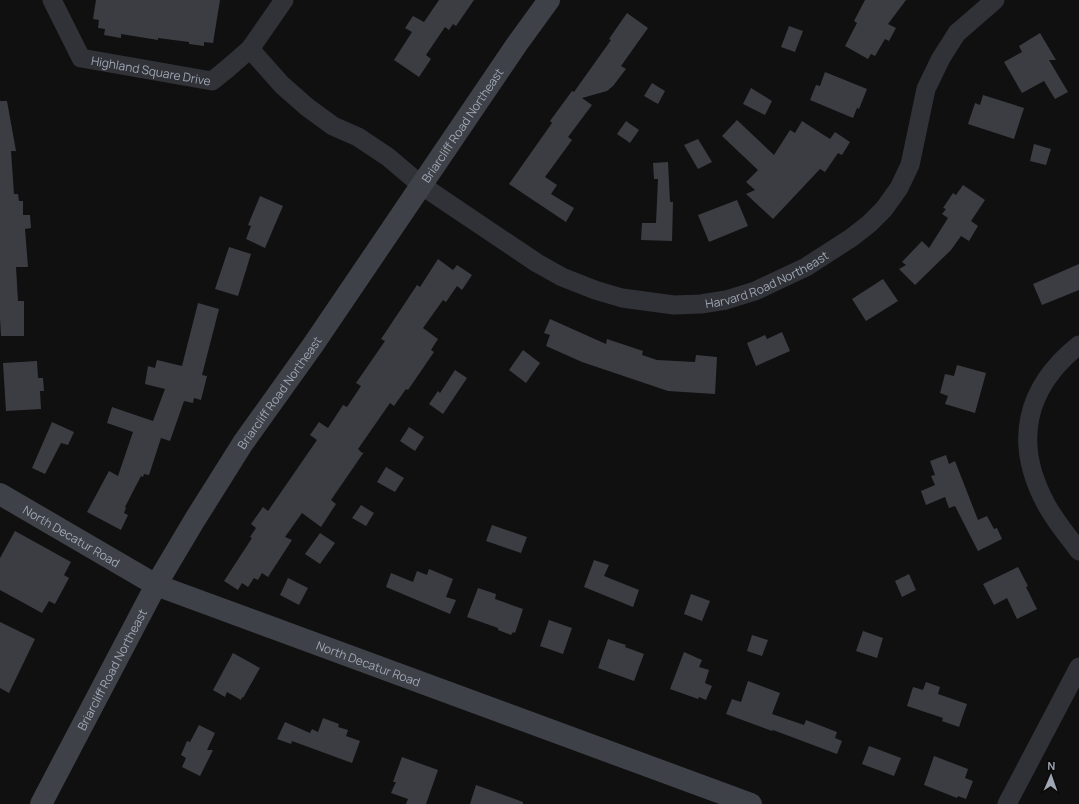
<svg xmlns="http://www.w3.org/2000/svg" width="1079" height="804" viewBox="0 0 1079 804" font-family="Manrope,sans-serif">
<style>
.building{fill:#3c3d42}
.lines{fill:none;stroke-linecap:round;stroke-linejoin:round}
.street{stroke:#303237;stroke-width:19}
.secondary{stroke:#3e4147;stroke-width:22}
.labels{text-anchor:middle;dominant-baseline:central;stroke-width:3.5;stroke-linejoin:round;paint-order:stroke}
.street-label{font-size:12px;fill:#9fa7b4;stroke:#0b0b0c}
</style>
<rect width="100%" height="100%" fill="#101011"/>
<g class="building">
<polygon points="96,0 220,0 213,43 204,42 204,46 189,44 189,42 158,38 158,40 121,34 121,38 104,35 105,29 98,28 99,20 93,19"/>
<polygon points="439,0 474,0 456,26 453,24 449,30 445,27 426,55 431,59 419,77 394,60 412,32 405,28 413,16 424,22"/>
<polygon points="865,0 906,0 888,24 896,28 889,41 885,39 875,56 871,54 868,59 845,46 857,23 854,21"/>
<polygon points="627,13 648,28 621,66 626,69 613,86 607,91 582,98 592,105 568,137 572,140 545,177 557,185 551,194 574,208 566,222 509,184 552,123 550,121 572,91 574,92 611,40 609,39"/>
<polygon points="789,26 803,31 795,52 781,47"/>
<polygon points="1040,33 1056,60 1049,60 1068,92 1055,99 1044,81 1022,93 1004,62 1022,52 1019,46"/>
<polygon points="825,72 867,89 859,109 857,108 853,118 810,100 816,85 820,86"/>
<polygon points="652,83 665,91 658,104 644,96"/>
<polygon points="751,88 772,101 765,115 743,104"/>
<polygon points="983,95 1024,108 1014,139 968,124 975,103 980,105"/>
<polygon points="0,101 7,101 16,151 11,151 14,194 18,194 19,201 23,201 23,215 30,215 31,228 25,229 28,267 16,267 18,301 24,301 24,336 1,336 0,318"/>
<polygon points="737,120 774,155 790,130 795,133 802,121 830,139 835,132 850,142 842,155 838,153 825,172 820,169 773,219 746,194 755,190 746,182 758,170 722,136"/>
<polygon points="626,121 639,130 630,143 617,134"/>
<polygon points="698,139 712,162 698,169 684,145"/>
<polygon points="1034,144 1051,149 1046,165 1030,161"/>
<polygon points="668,162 670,202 673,202 672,241 641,240 642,223 656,223 658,179 654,179 653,163"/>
<polygon points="963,185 985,200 971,221 978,226 969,241 961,236 951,250 915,285 899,269 906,265 902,262 922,241 929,248 948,218 942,214 946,209 943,208 953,193 956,195"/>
<polygon points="260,196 283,206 265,248 246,239 251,226 248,225"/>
<polygon points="737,200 748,226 709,242 698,215"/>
<polygon points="229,247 251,254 238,296 215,289"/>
<polygon points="438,259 453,270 457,265 472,275 462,290 457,286 446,302 443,300 423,328 438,339 431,350 434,352 408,390 406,389 394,406 390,403 358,449 362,453 364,452 331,500 336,504 321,527 302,513 285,537 292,540 268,577 262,573 258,580 254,578 248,587 242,583 238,590 224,581 252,538 250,537 256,528 251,524 263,507 268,511 317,440 310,435 319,422 328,428 343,405 347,407 361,386 356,383 385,341 381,339 417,285 420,287"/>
<polygon points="1079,264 1079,290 1042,305 1033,284"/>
<polygon points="883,279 898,301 866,321 852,299"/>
<polygon points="198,303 219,309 202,375 207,376 201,400 194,398 193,403 184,401 170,441 161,438 149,475 144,474 143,477 141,476 125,507 126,508 124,513 128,515 121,530 87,512 109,471 118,476 133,432 107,423 112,407 153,421 165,389 145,384 148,366 155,368 157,360 182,366"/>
<polygon points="550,319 606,344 607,339 643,351 642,355 657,360 695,362 696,355 717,357 715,394 668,391 582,362 546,346 550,335 544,333"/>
<polygon points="782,332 790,351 756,366 747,343 765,335 767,339"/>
<polygon points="523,350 540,363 526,383 509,370"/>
<polygon points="37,361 38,378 43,378 44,391 40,391 41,409 6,411 3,363"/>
<polygon points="957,365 986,373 975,413 945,404 948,396 940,393 945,374 954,376"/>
<polygon points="455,370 467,378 443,414 429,404 438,391 440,393"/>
<polygon points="52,422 74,432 68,445 61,443 45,474 32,468"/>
<polygon points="409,427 424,437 415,451 400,441"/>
<polygon points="946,455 949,464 955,461 978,520 987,516 994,529 997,528 1002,539 978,551 955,506 949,508 945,497 926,505 921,491 935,485 931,476 935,475 930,461"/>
<polygon points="386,467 404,478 395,492 377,482"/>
<polygon points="361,505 374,513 366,526 352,518"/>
<polygon points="492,525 527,537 521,553 486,541"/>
<polygon points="15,531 71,562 64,575 69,578 55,604 49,601 42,613 0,590 0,558"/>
<polygon points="320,533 335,543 320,564 305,554"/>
<polygon points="594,560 609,565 604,576 639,590 633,607 584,587"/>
<polygon points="1018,567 1028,586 1026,587 1037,609 1017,619 1007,598 994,605 983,584"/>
<polygon points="429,569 453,579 446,597 456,600 450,614 386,587 391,573 413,582 417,571 427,575"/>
<polygon points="909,574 916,590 902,597 895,581"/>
<polygon points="288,578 308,588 299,605 280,595"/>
<polygon points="478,588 496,594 495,599 523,609 515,633 513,632 511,635 498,630 498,628 467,617"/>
<polygon points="691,594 710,601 702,621 684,614"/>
<polygon points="549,620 572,628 563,654 540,646"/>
<polygon points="0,622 35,639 9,693 0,688"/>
<polygon points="863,631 883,638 877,658 856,651"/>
<polygon points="752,635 768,640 762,656 747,651"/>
<polygon points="608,639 626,645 625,647 644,654 634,681 598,668"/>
<polygon points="684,652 702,660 699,667 709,670 705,683 712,686 706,700 699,697 698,699 670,689"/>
<polygon points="233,653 260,668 243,698 242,697 241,700 227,692 225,697 213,690"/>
<polygon points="748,681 780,693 772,714 804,725 806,720 837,732 835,738 842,741 837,754 773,730 772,731 726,714 732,699 741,702"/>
<polygon points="926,682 940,687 938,694 967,704 959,727 942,721 943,718 907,706 913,687 923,690"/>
<polygon points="323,718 339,724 338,727 348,730 346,736 360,741 352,763 292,741 291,744 277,739 285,722 310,733 312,729 318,732"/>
<polygon points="199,725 215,733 207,750 213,750 200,776 182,767 186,758 181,755 187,741 190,742"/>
<polygon points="869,746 901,758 894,776 862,764"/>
<polygon points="934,756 968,769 965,778 973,781 966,799 958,796 957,798 924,785"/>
<polygon points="402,757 438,770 426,804 406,804 408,799 391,793 396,782 393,782"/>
<polygon points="476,785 523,802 523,804 470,804"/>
</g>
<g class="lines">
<g class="street">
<path id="s1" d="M52 0 81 58 212 81 227 69 250 49 282 85 307 107 333 126 358 137 388 157 421 185 537 263 562 277 595 290 622 298 674 305 701 304 726 300 755 291 806 267 851 238 869 224 884 209 899 188 910 165 926 89 941 58 957 33 995 0"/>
<polyline points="250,49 284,0"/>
<path d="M1079 345C1025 388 1013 443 1046 504 1055 521 1068 536 1079 551"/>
<polyline points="1007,804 1079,667"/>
</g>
<g class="secondary">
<path id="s2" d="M0 494 156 585 751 804"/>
<path id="s3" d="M41 804 156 585 194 521 243 443 313 345 517 44 549 0"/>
</g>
</g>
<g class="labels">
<g class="street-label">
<text stroke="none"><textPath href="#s1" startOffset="136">Highland Square Drive</textPath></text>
<text stroke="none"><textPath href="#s3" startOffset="800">Briarcliff Road Northeast</textPath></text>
<text stroke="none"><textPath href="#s1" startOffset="850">Harvard Road Northeast</textPath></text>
<text stroke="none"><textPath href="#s3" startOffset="476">Briarcliff Road Northeast</textPath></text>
<text stroke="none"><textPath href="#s2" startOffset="83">North Decatur Road</textPath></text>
<text stroke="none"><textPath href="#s2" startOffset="407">North Decatur Road</textPath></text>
<text stroke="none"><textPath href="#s3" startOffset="152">Briarcliff Road Northeast</textPath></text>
</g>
</g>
<g transform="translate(1051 776) rotate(2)" stroke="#0b0b0c" stroke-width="3" paint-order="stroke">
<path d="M0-3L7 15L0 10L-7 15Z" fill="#9fa7b4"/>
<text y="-6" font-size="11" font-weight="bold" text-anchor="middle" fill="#9fa7b4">N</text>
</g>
</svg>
